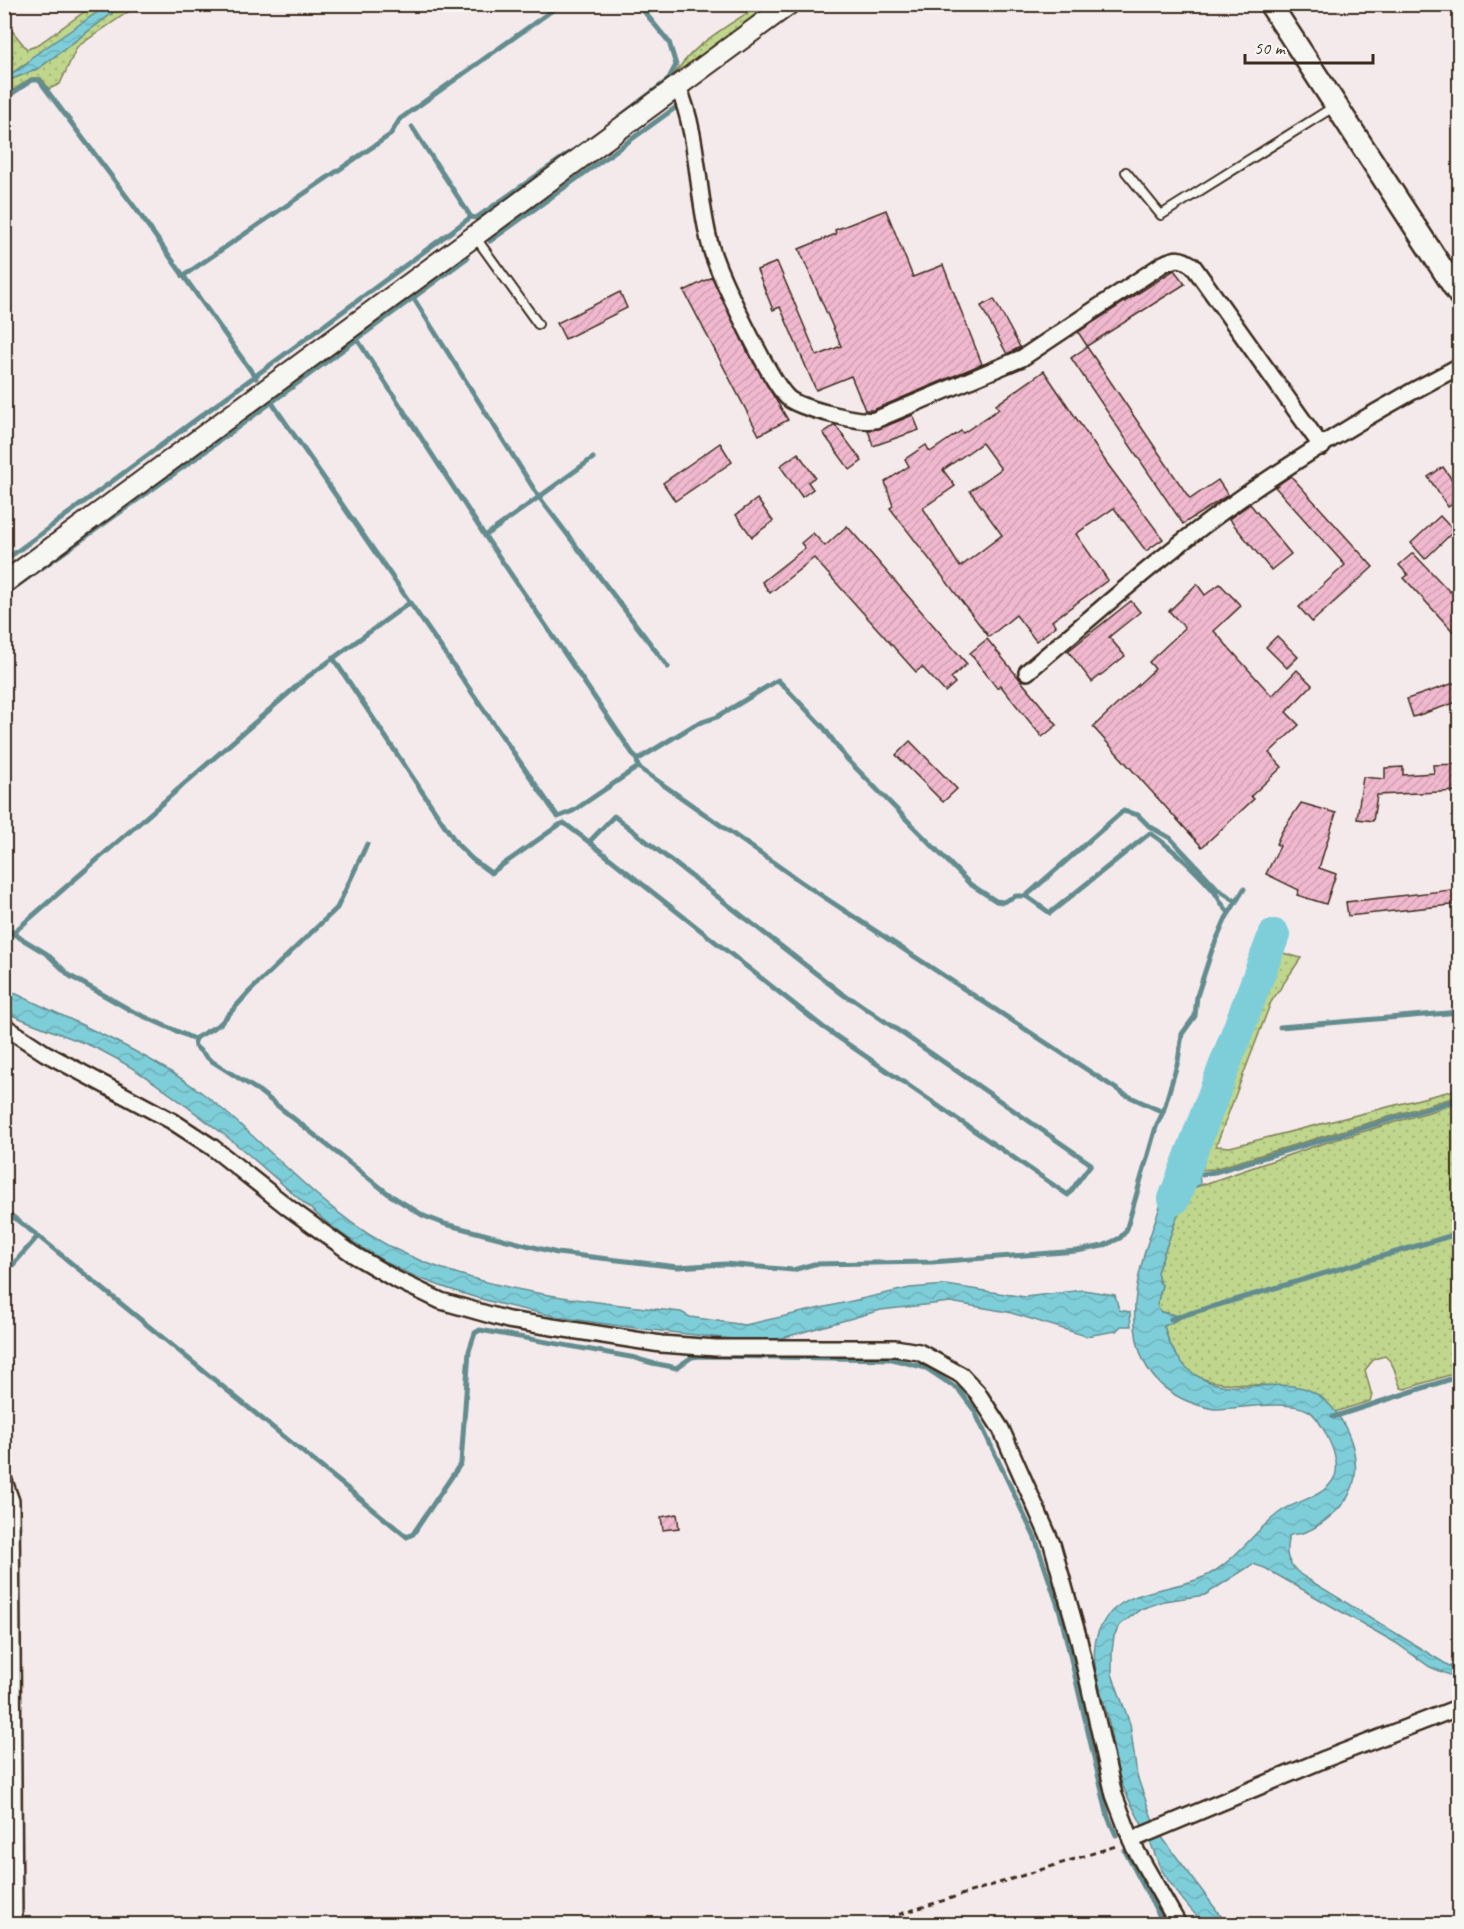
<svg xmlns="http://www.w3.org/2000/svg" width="1464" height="1929" viewBox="0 0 1464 1929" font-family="Caveat,sans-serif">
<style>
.grass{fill:url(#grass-dots);stroke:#7d8055;stroke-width:1.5}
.water{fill:url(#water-waves);stroke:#638c8f;stroke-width:1.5}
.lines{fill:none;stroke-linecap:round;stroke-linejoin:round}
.stream{stroke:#638c8f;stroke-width:5}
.river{stroke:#7eceda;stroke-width:32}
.building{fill:url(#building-hatch);stroke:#3b2a1e;stroke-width:1.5;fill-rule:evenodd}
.service-casing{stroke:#3b2a1e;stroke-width:12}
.minor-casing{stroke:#3b2a1e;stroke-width:20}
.tertiary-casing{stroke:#3b2a1e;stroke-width:24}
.secondary-casing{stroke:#3b2a1e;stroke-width:26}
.path{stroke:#3b2a1e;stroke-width:3;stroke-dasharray:6 4.5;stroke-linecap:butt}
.service{stroke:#f6f6f2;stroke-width:8}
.minor{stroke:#f6f6f2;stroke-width:15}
.tertiary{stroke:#f6f6f2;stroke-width:20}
.secondary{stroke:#f6f6f2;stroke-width:21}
</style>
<defs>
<pattern id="grass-dots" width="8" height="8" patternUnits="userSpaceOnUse" patternTransform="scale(1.5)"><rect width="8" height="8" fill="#bfd68c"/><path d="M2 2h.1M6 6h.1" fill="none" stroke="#a5b878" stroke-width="1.8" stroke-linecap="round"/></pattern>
<pattern id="water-waves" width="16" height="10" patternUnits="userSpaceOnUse" patternTransform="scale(1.5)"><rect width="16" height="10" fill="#7eceda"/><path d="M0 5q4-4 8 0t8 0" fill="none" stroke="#6eb1bb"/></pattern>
<pattern id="building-hatch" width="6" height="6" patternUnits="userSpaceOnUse" patternTransform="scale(1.5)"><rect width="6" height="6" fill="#f1b9cf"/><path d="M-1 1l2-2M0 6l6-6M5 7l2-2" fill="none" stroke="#d09fb1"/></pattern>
</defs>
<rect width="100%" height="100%" fill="#f5eaeb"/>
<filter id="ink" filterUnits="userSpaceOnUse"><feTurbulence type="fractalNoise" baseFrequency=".0167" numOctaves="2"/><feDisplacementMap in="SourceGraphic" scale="12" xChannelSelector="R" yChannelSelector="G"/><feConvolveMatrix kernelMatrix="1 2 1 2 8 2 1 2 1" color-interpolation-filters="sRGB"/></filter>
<g filter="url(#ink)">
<g class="grass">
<polygon points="94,5 108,5 5,78 5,62 13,57 5,38 5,22 27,49 36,46"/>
<polygon points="123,5 138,5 77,47 60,84 49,89 41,78 31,78 5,96 5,82 39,68"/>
<path d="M759 5H779L671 81C689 45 727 27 759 5Z"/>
<polygon points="1272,950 1301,958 1271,1002 1216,1146 1230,1147 1459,1089 1459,1096 1214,1169 1199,1170 1194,1167 1194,1154"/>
<path d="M1459 1103V1372L1405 1389 1401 1388C1395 1376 1396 1365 1385 1356L1374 1359 1365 1370 1372 1396 1370 1401 1335 1412C1326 1400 1319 1398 1305 1393 1247 1371 1184 1410 1164 1326L1178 1319 1175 1315 1161 1312 1157 1305 1162 1285 1159 1282 1157 1272 1185 1195 1190 1189 1318 1145Z"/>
</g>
<g class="water">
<polygon points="108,5 123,5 39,68 5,82 5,78 28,63 32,57"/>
<path d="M4 988C71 1021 140 1048 201 1092 269 1143 324 1217 403 1253 490 1293 587 1301 681 1312L690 1317 745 1325 910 1288 946 1285 1025 1297 1083 1290 1115 1295 1119 1310 1130 1312 1131 1326H1121L1116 1331 1086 1336 1008 1312 950 1302 881 1310 782 1338 760 1342C640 1328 517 1321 405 1272 331 1239 278 1174 214 1127 176 1098 133 1064 89 1045 61 1034 32 1024 5 1012Z"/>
<path d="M1184 1159 1193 1161 1194 1167 1199 1170 1200 1185 1190 1189 1185 1195 1157 1272 1159 1282 1162 1285 1157 1305 1161 1312 1175 1315 1179 1319 1164 1326C1170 1350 1184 1372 1207 1381 1236 1393 1272 1380 1303 1388 1343 1399 1372 1467 1345 1501 1335 1514 1317 1529 1302 1533 1296 1535 1294 1533 1289 1536 1284 1553 1287 1563 1301 1575L1459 1672V1679L1430 1667 1396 1643 1265 1568 1253 1564 1205 1595 1164 1601 1141 1609 1120 1625 1114 1636 1112 1651V1674L1130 1724 1137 1776 1153 1821 1161 1836 1227 1924H1204C1188 1907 1172 1888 1160 1867 1155 1856 1152 1844 1146 1833 1137 1814 1126 1797 1119 1776 1113 1756 1112 1734 1107 1714 1100 1687 1086 1653 1101 1626 1122 1585 1173 1593 1208 1575 1237 1560 1256 1528 1283 1510 1301 1499 1326 1497 1335 1476 1340 1462 1331 1444 1325 1432 1321 1425 1316 1415 1309 1411 1287 1399 1240 1409 1214 1409 1117 1390 1126 1303 1152 1230 1160 1206 1169 1179 1184 1159Z"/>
</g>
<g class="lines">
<g class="stream">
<polyline points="4,99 32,80 39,80 136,209 256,378"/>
<polyline points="618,118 668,80 676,65 669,42 642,9"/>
<polyline points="412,127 471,217 476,218 604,129"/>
<polyline points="490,241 675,108"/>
<polyline points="183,276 390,135 400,119 561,4"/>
<polyline points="414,299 539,497 668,667"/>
<polyline points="357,339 485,536 637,760 638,767 801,882 1124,1094 1163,1112"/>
<polyline points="272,403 558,817 573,811 638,767"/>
<polyline points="485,536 593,458"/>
<polyline points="4,561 471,217"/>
<polyline points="4,595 203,453 467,258"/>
<polyline points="335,661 457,844 472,859 491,873 559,825 564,823 589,842 823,1027 1068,1195 1091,1164 854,1000 845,996 614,816 589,842"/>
<path d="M637 760 696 724 717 717 778 680 824 728 845 757 970 884 996 901 1003 902 1016 896H1026L1050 913 1150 833C1174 849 1193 868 1213 890 1219 897 1221 906 1229 912"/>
<polyline points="1026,896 1123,811 1138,815 1149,826 1170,838 1219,890 1236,901"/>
<polyline points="4,928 47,954 70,976 132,1011 194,1039 220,1024 249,992 337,908 367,844"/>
<polyline points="13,933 306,678 408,604"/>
<polyline points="1280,1027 1460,1012"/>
<polyline points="194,1039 195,1046 210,1060 259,1091 390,1195 424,1216 445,1224 557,1253 678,1267 725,1264 793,1270 814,1264 932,1262 1077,1251 1103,1246 1120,1238 1126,1231 1156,1127 1163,1112 1178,1061 1182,1034 1195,1016 1197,996 1212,950 1226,918 1244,889"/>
<polyline points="1195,1175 1215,1172 1460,1099"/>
<polyline points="4,1210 38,1236 4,1275"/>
<path d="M38 1236 407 1537 413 1534 461 1463 469 1351 475 1333 480 1330 636 1358C649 1364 662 1364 676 1368L692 1357 700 1356 892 1359 926 1368 959 1390 974 1410 1035 1538 1060 1612 1108 1817 1116 1835"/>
<polyline points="1171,1319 1460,1233"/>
<polyline points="1333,1417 1460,1376"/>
<polyline points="1125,1851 1164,1924"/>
</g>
<polyline class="river" points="1174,1199 1274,935"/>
</g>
<g class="building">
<polygon points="886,210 913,277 943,265 982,364 873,410 865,410 851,376 816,390 780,307 773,310 757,270 777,262 817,356 841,346 799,249 836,234 835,230"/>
<polygon points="1174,270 1185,284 1087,346 1078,332"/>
<polygon points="712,277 749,355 788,420 759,435 684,291"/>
<polygon points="620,292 627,308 565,339 557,323"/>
<polygon points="994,299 1020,347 1007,354 981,306"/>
<polygon points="1087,347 1190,499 1218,480 1228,495 1183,524 1071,358"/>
<path d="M1044 371 1106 462 1163 539 1146 551 1114 508 1076 534 1108 580 1052 621 1056 626 1036 641 1016 615 989 637 890 508 893 506 885 482 909 466 905 459 926 445 930 452 961 431 963 433 999 409 996 405ZM982 443 1001 469 970 491 1002 535 960 567 923 508 955 486 943 470Z"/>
<polygon points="913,415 919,430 873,446 868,430 879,429"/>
<polygon points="835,425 862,461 850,470 823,433"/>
<polygon points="720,443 732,462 675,501 663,483"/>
<polygon points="798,453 815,477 808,482 813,489 802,497 780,466"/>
<polygon points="1443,467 1460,491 1460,499 1448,507 1428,477"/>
<polygon points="1291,476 1373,567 1312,622 1299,607 1345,565 1275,487"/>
<polygon points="757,499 773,521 752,537 736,515"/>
<polygon points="1250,504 1291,554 1271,570 1229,519"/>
<polygon points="1440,516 1454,531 1425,559 1411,543"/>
<polygon points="847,526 967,664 951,678 955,683 945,692 922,667 916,672 814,558 770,593 762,582 805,548 801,543 813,533 825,546"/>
<polygon points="1413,553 1450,592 1452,590 1460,598 1460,639 1404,578 1408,575 1399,565"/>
<polygon points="1197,584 1205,595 1220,584 1241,606 1214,631 1272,696 1297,670 1312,685 1286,712 1299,725 1269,753 1282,767 1251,796 1254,799 1202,847 1093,727 1155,669 1149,662 1185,628 1169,611"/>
<polygon points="1131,601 1140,612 1109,637 1125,656 1092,682 1068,651"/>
<polygon points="1277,636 1298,657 1287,668 1266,647"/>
<polygon points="987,639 1057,725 1042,737 1000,685 997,688 970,653"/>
<polygon points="1460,681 1460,701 1413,717 1407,699"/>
<polygon points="910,741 957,789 943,802 896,755"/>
<polygon points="1460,764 1460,791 1377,795 1373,821 1357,819 1363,777 1385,779 1385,768 1403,767 1403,775 1434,773 1433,765"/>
<polygon points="1301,803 1336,813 1319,868 1336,874 1326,904 1297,895 1299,890 1266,874 1280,846 1276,844 1282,831"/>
<polygon points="1460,889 1460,904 1348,916 1346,902"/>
<polygon points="677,1514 679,1528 663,1530 661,1517"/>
</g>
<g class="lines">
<g class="service-casing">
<g id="service">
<polyline points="1126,172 1161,215 1335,106"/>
<polyline points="476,238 538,324"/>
</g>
</g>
<g class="minor-casing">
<g id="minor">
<path d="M678 87C700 138 696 195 711 248 718 273 770 382 788 398 799 408 860 423 875 420L1022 358 1163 264C1176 258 1181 257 1193 266L1322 447"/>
<path d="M1027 672C1098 612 1168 549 1244 496 1312 449 1386 404 1460 366"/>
<polyline points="4,1026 45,1053 172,1121 212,1147 289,1208 354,1255 395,1279 441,1301 508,1320 661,1344 716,1348 895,1348 919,1352 961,1375 977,1392 1001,1429 1052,1544 1078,1636 1114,1795 1134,1847 1178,1924"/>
<polyline points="4,1481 11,1501 14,1924"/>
<polyline points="1131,1840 1325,1759 1460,1707"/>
</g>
</g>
<g class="tertiary-casing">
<polyline id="tertiary" points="4,583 789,4"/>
</g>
<g class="secondary-casing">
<polyline id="secondary" points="1270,4 1460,296"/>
</g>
<polyline class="path" points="869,1924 1116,1846"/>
<use href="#service" class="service"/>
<use href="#minor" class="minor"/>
<use href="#tertiary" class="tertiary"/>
<use href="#secondary" class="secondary"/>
</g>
</g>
<rect width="1464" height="1929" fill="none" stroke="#f6f6f2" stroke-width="24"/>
<rect x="12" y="12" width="1440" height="1905" fill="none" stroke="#3b2a1e" stroke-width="2" filter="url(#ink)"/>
<path d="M1245 54v9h128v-9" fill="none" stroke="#3b2a1e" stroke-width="3"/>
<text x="1254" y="54" font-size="18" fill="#3b2a1e" stroke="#f6f6f2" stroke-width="4.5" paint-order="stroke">50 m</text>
</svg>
